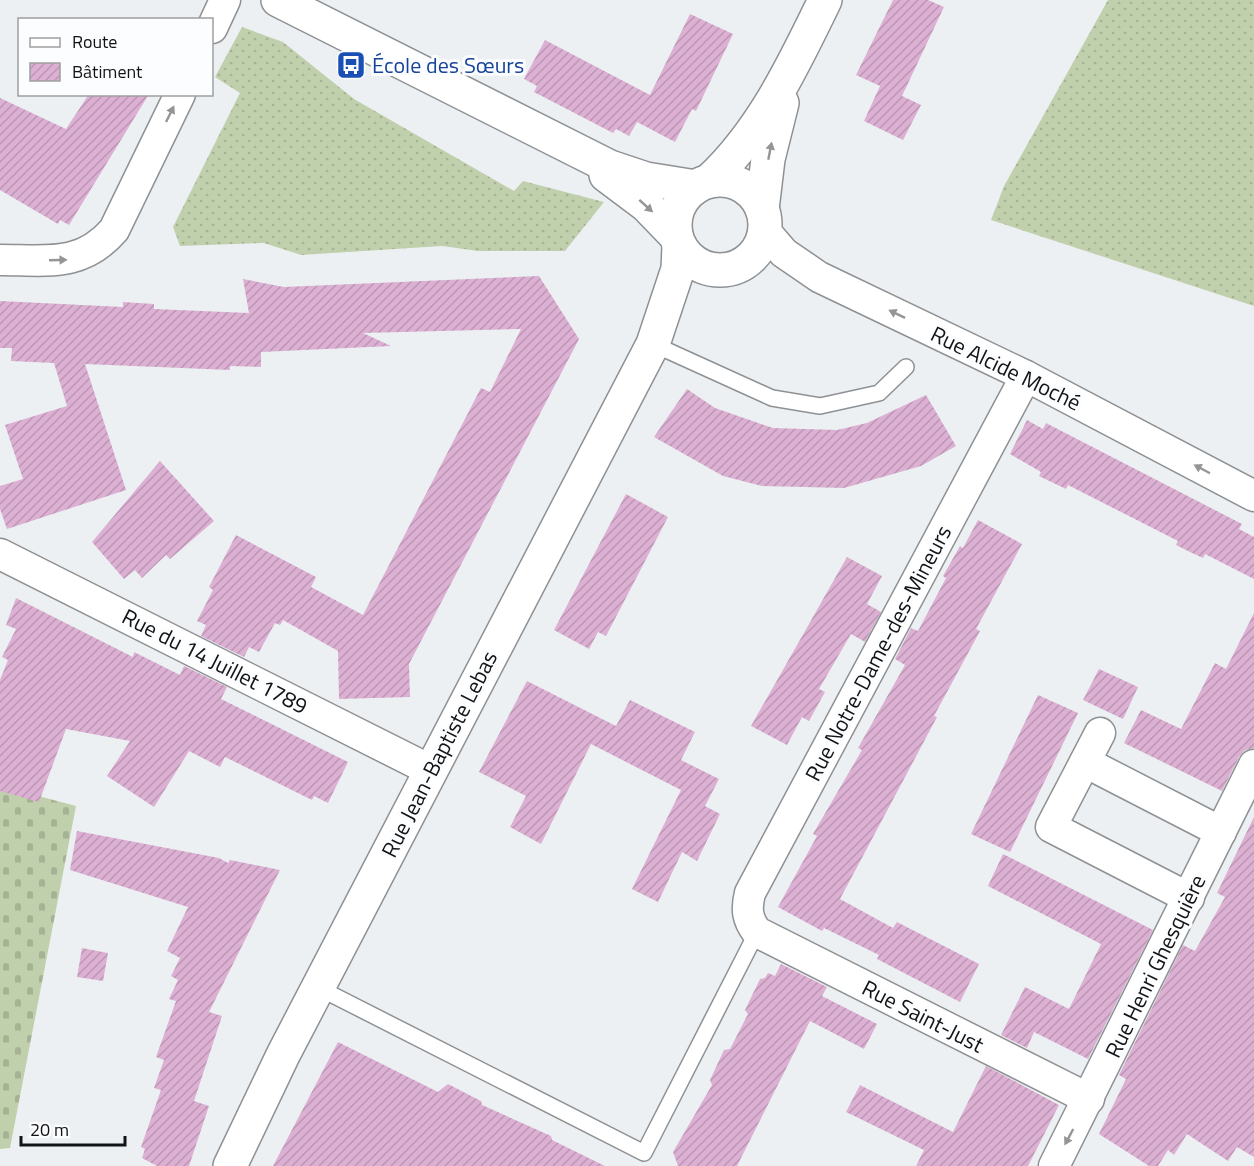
<svg xmlns="http://www.w3.org/2000/svg" width="1254" height="1166" viewBox="0 0 1254 1166" font-family="'Titillium Web',sans-serif">
<style>
.grass{fill:url(#grass-dots)}
.cemetery{fill:url(#cemetery-stones)}
.building{fill:url(#building-hatch)}
.lines{fill:none;stroke-linecap:round;stroke-linejoin:round}
.lane-casing{stroke:#8e9194;stroke-width:18}
.street-casing{stroke:#8e9194;stroke-width:33}
.secondary-casing{stroke:#8e9194;stroke-width:36}
.lane{stroke:#fff;stroke-width:15}
.street{stroke:#fff;stroke-width:30}
.secondary{stroke:#fff;stroke-width:33}
.oneway{fill:#949595}
.labels{text-anchor:middle;dominant-baseline:central;stroke-width:6;stroke-linejoin:round;paint-order:stroke}
.transit-label{font-size:22px;fill:#164399;stroke:#fbfdff;text-anchor:start}
.street-label{font-size:22px;fill:#121314;stroke:#fbfdff}
</style>
<defs>
<pattern id="grass-dots" width="8" height="8" patternUnits="userSpaceOnUse" patternTransform="scale(1.5)"><rect width="8" height="8" fill="#c1d0ac"/><path d="M2 2h.1M6 6h.1" fill="none" stroke="#a5b293" stroke-width="1.8" stroke-linecap="round"/></pattern>
<pattern id="cemetery-stones" width="16" height="16" patternUnits="userSpaceOnUse" patternTransform="scale(1.5)"><rect width="16" height="16" fill="#c1d0ac"/><path d="M2 7V4a2 2 0 0 1 4 0v3zM10 15v-3a2 2 0 0 1 4 0v3z" fill="#a5b293"/></pattern>
<pattern id="building-hatch" width="6" height="6" patternUnits="userSpaceOnUse" patternTransform="scale(1.5)"><rect width="6" height="6" fill="#dcb0d3"/><path d="M-1 1l2-2M0 6l6-6M5 7l2-2" fill="none" stroke="#bc96b4"/></pattern>
</defs>
<rect width="100%" height="100%" fill="#edf0f3"/>
<g class="grass">
<polygon points="1108,0 1254,0 1254,306 991,220 1004,186"/>
<polygon points="242,27 283,42 354,99 514,191 523,181 604,202 565,251 478,251 442,246 301,255 264,243 180,246 173,227 240,93 215,77"/>
</g>
<polygon class="cemetery" points="0,786 76,806 10,1148 0,1149"/>
<g class="building">
<polygon points="893,0 928,0 944,7 902,96 921,105 903,140 864,121 880,86 856,75"/>
<polygon points="690,14 733,34 696,111 692,109 675,142 637,122 629,136 616,129 613,133 534,92 537,86 524,79 545,40 650,95"/>
<polygon points="89,94 149,94 69,225 60,220 58,224 0,190 0,98 66,129"/>
<polygon points="539,276 579,339 409,664 410,697 339,699 338,651 283,620 280,625 275,623 259,652 249,647 244,657 201,636 206,625 197,621 213,590 209,587 236,535 316,577 311,587 363,615 481,388 490,392 521,329 363,333 391,346 261,352 261,367 230,366 230,370 85,364 126,490 7,529 0,509 0,486 23,479 5,425 67,406 54,363 11,361 12,348 0,348 0,301 123,307 123,302 154,304 154,309 249,313 243,279 284,287"/>
<polygon points="687,389 715,408 773,428 837,430 867,423 926,395 956,446 921,466 844,488 762,486 723,476 654,437"/>
<polygon points="1027,420 1043,429 1046,423 1242,524 1239,529 1254,537 1254,579 1205,554 1203,558 1190,552 1176,545 1178,541 1068,485 1066,489 1039,476 1041,472 1010,454"/>
<polygon points="160,461 214,521 170,559 166,555 142,578 135,570 124,579 92,542"/>
<polygon points="626,494 668,517 606,636 598,632 589,649 554,630"/>
<polygon points="978,520 1022,544 976,629 980,631 934,716 937,717 840,899 893,928 897,922 979,964 960,1002 877,959 879,955 824,928 822,931 778,907 817,836 813,834 862,750 858,748 905,665 895,659 911,628 918,631 946,578 943,576 960,546 963,548"/>
<polygon points="847,557 882,576 867,604 881,612 865,642 851,634 819,689 825,692 809,721 802,717 787,745 751,726"/>
<polygon points="16,598 133,657 134,652 180,675 184,666 227,687 221,699 348,762 328,803 314,796 312,800 225,757 220,767 189,751 154,807 107,776 130,741 66,729 39,802 0,791 0,680 8,660 2,657 16,629 6,625"/>
<polygon points="1254,613 1254,748 1245,750 1239,757 1222,791 1124,743 1141,710 1181,729 1215,663 1226,669"/>
<polygon points="1099,669 1138,687 1123,719 1083,700"/>
<polygon points="527,681 616,726 630,700 695,732 681,760 719,779 705,806 720,814 697,861 682,852 658,902 632,889 681,790 591,744 541,844 510,827 526,796 479,772"/>
<polygon points="1038,695 1078,713 1010,852 971,834"/>
<polygon points="1254,817 1254,1157 1237,1147 1228,1161 1187,1134 1174,1155 1168,1150 1158,1166 1149,1166 1099,1134 1126,1079 1119,1075 1183,945 1195,951 1225,897 1217,893"/>
<polygon points="77,831 219,858 228,863 230,860 280,870 209,1012 222,1016 194,1101 209,1106 189,1166 157,1166 142,1158 145,1149 141,1147 161,1090 154,1088 164,1060 156,1057 176,1001 169,999 178,980 171,976 180,958 167,951 188,907 70,870"/>
<polygon points="1003,854 1153,930 1088,1059 1034,1032 1027,1048 1001,1035 1025,987 1069,1009 1101,944 988,886"/>
<polygon points="82,948 108,953 103,981 77,977"/>
<polygon points="781,964 827,987 822,996 877,1024 864,1049 810,1021 737,1166 678,1166 673,1152 712,1085 710,1080 724,1050 730,1049 748,1014 745,1010 760,979 765,978 768,973 775,976"/>
<polygon points="338,1042 438,1092 448,1084 481,1101 482,1105 551,1136 552,1140 605,1166 273,1166"/>
<polygon points="986,1066 1059,1105 1028,1166 916,1166 924,1150 846,1112 860,1085 953,1132"/>
</g>
<g class="lines">
<g class="lane-casing">
<g id="lane">
<polyline points="653,344 772,398 820,406 879,393 906,367"/>
<polyline points="319,988 644,1153 757,932"/>
</g>
</g>
<g class="street-casing">
<g id="street">
<polyline points="212,28 225,0"/>
<polyline points="765,231 784,253 819,277 1026,376 1254,496"/>
<path d="M0 260C46 260 81 268 114 230L180 94"/>
<path d="M1026 376 750 893C746 909 747 919 757 932L1089 1099"/>
<polyline points="0,554 430,770"/>
<polyline points="1100,733 1051,827 1189,898"/>
<polyline points="1085,762 1221,832"/>
<polyline points="1054,1166 1254,765"/>
</g>
</g>
<g class="secondary-casing">
<g id="secondary">
<polyline points="278,0 610,167 646,179 696,187"/>
<polyline points="606,175 646,205 675,235"/>
<circle cx="720" cy="225" r="45"/>
<path d="M709 181C762 132 794 64 825 0"/>
<polyline points="762,209 768,159 782,103"/>
<polyline points="230,1166 283,1055 653,344 678,269 679,246"/>
</g>
</g>
<use href="#lane" class="lane"/>
<use href="#street" class="street"/>
<use href="#secondary" class="secondary"/>
</g>
<defs><path id="oneway-solid" d="M-6-.8H1V-3.2L6.5 0L1 3.2V.8H-6Z" transform="scale(1.5)"/></defs>
<g class="oneway">
<use href="#oneway-solid" transform="translate(170 114) rotate(-64)"/>
<use href="#oneway-solid" transform="translate(770 151) rotate(-79)"/>
<use href="#oneway-solid" transform="translate(646 206) rotate(42)"/>
<use href="#oneway-solid" transform="translate(58 260) rotate(-2)"/>
<use href="#oneway-solid" transform="translate(897 314) rotate(-154)"/>
<use href="#oneway-solid" transform="translate(1202 469) rotate(-152)"/>
<use href="#oneway-solid" transform="translate(1069 1137) rotate(118)"/>
</g>
<defs>
<g id="bus-square" transform="scale(1.5)"><rect x="-9" y="-9" width="18" height="18" rx="4" fill="#1a4fb4" stroke="#fbfdff"/><path d="M-5-6H5V4H4V6H2V4H-2V6H-4V4H-5ZM-3.5-4V0h7V-4ZM-3.5 1.2v1.5H-2V1.2ZM2 1.2v1.5H3.5V1.2Z" fill="#fff"/></g>
</defs>
<g fill-rule="evenodd">
<use href="#bus-square" x="351" y="65"/>
</g>
<g class="labels">
<g class="transit-label">
<text x="372" y="65">École des Sœurs</text>
</g>
<g class="street-label">
<text transform="translate(1006 368) rotate(26)">Rue Alcide Moché</text>
<text transform="translate(878 653) rotate(-62)">Rue Notre-Dame-des-Mineurs</text>
<text transform="translate(215 661) rotate(27)">Rue du 14 Juillet 1789</text>
<text transform="translate(439 754) rotate(-63)">Rue Jean-Baptiste Lebas</text>
<text transform="translate(1155 966) rotate(-64)">Rue Henri Ghesquière</text>
<text transform="translate(923 1016) rotate(27)">Rue Saint-Just</text>
</g>
</g>
<rect x="18" y="18" width="195" height="78" fill="#fbfdff" stroke="#9e9fa1" stroke-width="1.5"/>
<rect x="30" y="38" width="30" height="9" fill="#ffffff" stroke="#9e9fa1" stroke-width="1.5"/>
<text x="72" y="48" font-size="18" fill="#121314">Route</text>
<rect x="30" y="63" width="30" height="18" fill="url(#building-hatch)" stroke="#9e9fa1" stroke-width="1.5"/>
<text x="72" y="78" font-size="18" fill="#121314">Bâtiment</text>
<path d="M21 1136v9h104v-9" fill="none" stroke="#121314" stroke-width="3"/>
<text x="30" y="1136" font-size="18" fill="#121314" stroke="#fbfdff" stroke-width="4.5" paint-order="stroke">20 m</text>
</svg>
